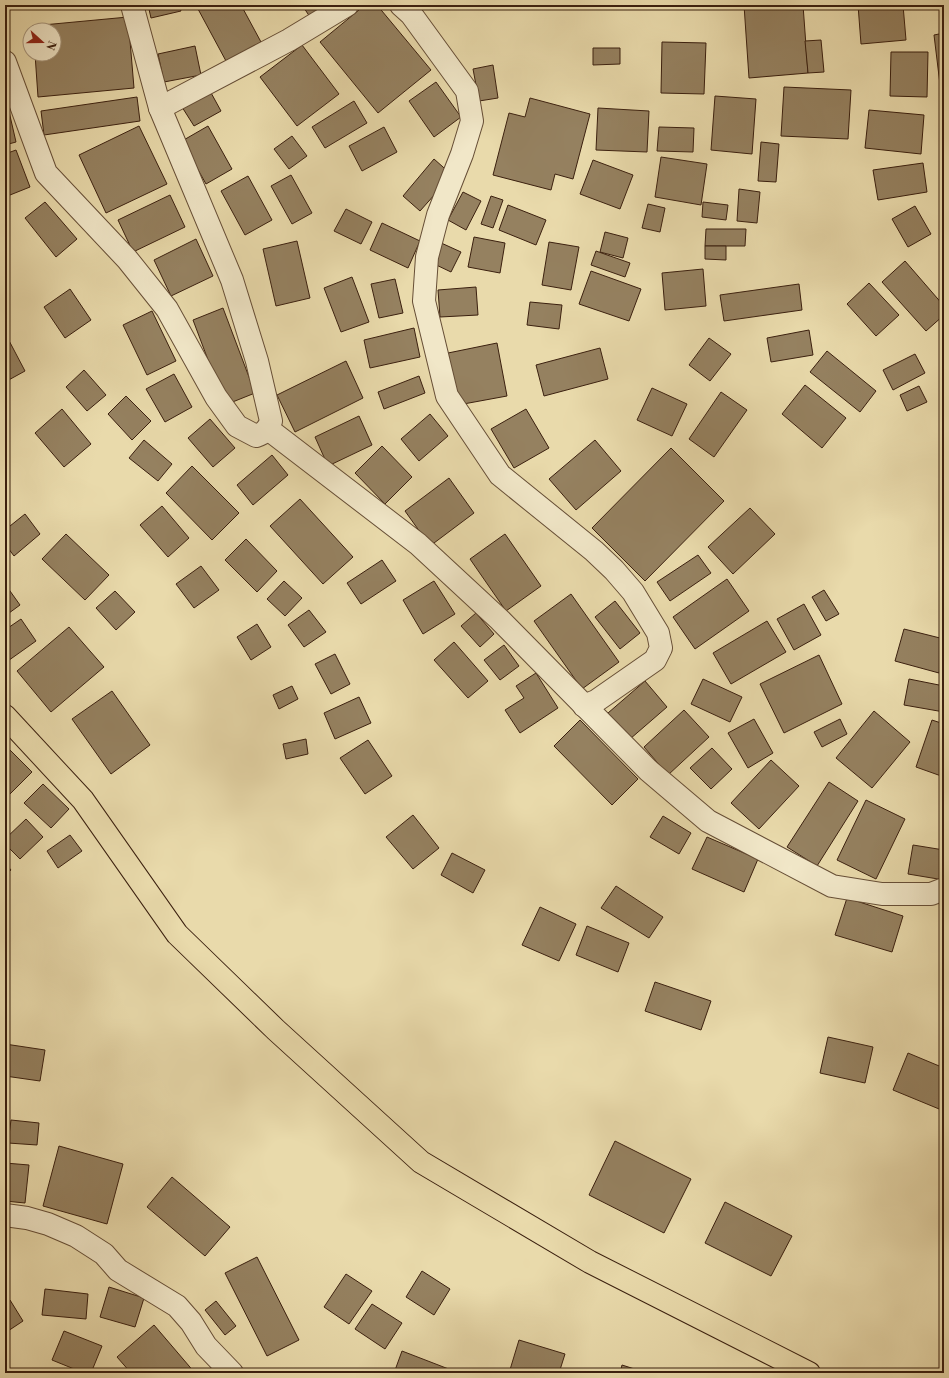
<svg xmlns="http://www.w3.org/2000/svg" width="949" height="1378" viewBox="0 0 949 1378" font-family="'Libre Bodoni',serif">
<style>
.building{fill:#958160;stroke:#3b200f}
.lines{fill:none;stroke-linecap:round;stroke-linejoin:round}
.minor-casing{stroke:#664e36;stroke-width:24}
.major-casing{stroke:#3b200f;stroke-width:24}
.minor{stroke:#f1e7c8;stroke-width:22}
.major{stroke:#e9daab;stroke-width:22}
</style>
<rect width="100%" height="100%" fill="#e9daab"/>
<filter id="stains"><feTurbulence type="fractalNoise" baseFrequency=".005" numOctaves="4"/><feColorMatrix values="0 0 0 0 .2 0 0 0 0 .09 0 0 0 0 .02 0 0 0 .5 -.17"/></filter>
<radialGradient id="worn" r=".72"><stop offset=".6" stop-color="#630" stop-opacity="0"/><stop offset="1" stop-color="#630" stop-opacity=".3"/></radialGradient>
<g class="building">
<polygon points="84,5 103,5 84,9"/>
<polygon points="148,5 179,5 181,11 151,18"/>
<polygon points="204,5 241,5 261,42 226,61 198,9"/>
<polygon points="302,5 329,5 310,17"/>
<polygon points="365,5 377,5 431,70 378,113 320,42"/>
<polygon points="744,5 803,5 808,73 749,78"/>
<polygon points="858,5 903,5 906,40 861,44"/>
<polygon points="128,17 134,88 38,97 35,54 54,54 54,30 33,30 32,26"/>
<polygon points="944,33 944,101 942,101 934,35"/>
<polygon points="821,40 824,72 808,73 805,41"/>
<polygon points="662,42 706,43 704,94 661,93"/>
<polygon points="302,45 339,94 297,126 260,77"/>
<polygon points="195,46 201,75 164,82 158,54"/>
<polygon points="593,48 620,48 620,64 593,65"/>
<polygon points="891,52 928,52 927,97 890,96"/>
<polygon points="493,65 498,98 479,101 473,69"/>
<polygon points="436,82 461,117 434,137 409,101"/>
<polygon points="784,87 851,90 848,139 781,136"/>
<polygon points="210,91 221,111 194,126 182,107"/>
<polygon points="5,94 16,142 5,145"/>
<polygon points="715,96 756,99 752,154 711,150"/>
<polygon points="137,97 140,121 44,135 41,111"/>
<polygon points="530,98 590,114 573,179 555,174 551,190 493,175 509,113 525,117"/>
<polygon points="354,101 367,123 325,148 312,127"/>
<polygon points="598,108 649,111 647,152 596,150"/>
<polygon points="869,110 924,115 921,154 865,148"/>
<polygon points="139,126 167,184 106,213 79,155"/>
<polygon points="208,126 232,169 206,184 182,141"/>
<polygon points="384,127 397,152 362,171 349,146"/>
<polygon points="659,127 694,128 693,152 657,151"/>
<polygon points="292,136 307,156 289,169 274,149"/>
<polygon points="944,137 944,155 940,154"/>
<polygon points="761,142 779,144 776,182 758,181"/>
<polygon points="16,150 30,187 5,197 5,154"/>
<polygon points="661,157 707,164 701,205 655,197"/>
<polygon points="434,159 452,175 420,211 403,196"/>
<polygon points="593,160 633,175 620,209 580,194"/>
<polygon points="923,163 927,192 878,200 873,170"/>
<polygon points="291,175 312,213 292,224 271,186"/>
<polygon points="248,176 272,220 245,235 221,191"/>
<polygon points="739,189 760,192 757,223 737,221"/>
<polygon points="463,192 481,201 466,230 448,220"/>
<polygon points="170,195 185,227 133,252 118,220"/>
<polygon points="491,196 503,200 493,228 481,224"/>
<polygon points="45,202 77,239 56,257 25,218"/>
<polygon points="703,202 728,205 726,220 702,217"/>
<polygon points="648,204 665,208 660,232 642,228"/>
<polygon points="508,205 546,220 536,245 499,230"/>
<polygon points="915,206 931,234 908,247 892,219"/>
<polygon points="346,209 372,222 361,244 334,231"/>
<polygon points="382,223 420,241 408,268 370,250"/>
<polygon points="706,229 746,229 745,246 705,246"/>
<polygon points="605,232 628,238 623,258 600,252"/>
<polygon points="474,237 505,243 500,273 468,267"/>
<polygon points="196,239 213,276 171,296 154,260"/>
<polygon points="297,241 310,298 276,306 263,249"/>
<polygon points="439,242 461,252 451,272 430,262"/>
<polygon points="549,242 579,247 571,290 542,285"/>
<polygon points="705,246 726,246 726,260 705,259"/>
<polygon points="596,251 630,263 625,277 591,265"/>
<polygon points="905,261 944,306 944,315 926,331 882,282"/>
<polygon points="703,269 706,306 665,310 662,273"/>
<polygon points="591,271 641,289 629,321 579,304"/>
<polygon points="352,277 369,322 341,332 324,288"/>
<polygon points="395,279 403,313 379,318 371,284"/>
<polygon points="869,283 899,315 876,336 847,304"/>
<polygon points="799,284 802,310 724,321 720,295"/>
<polygon points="476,287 478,315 440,317 438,290"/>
<polygon points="70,289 91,320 65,338 44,307"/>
<polygon points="530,302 562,305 559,329 527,325"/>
<polygon points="223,308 255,393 225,405 193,320"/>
<polygon points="152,311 176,361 147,375 123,325"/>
<polygon points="414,328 420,357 370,368 364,340"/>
<polygon points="809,330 813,355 771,362 767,338"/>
<polygon points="5,333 25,371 5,382"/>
<polygon points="709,338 731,354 710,381 689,365"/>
<polygon points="497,343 507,396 458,405 448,353"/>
<polygon points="600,348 608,379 544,396 536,365"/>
<polygon points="827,351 876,391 860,412 810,372"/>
<polygon points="915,354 925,373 893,390 883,370"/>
<polygon points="346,361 363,398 295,432 277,395"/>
<polygon points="84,370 106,395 87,411 66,387"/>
<polygon points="174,374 192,407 165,422 146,389"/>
<polygon points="419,376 425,393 384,409 378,392"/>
<polygon points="805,385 846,418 822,448 782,414"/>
<polygon points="919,386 927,402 907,411 900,395"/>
<polygon points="652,388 687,404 672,436 637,420"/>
<polygon points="721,392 747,410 714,457 689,439"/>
<polygon points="126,396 151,421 132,440 108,414"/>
<polygon points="62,409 91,444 64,467 35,433"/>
<polygon points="526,409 549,448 514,468 491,429"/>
<polygon points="430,414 448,436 419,461 401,439"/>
<polygon points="359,416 372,445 328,466 315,437"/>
<polygon points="210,419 235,448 213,467 188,438"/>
<polygon points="144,440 172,464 158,481 129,458"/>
<polygon points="595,440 621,471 576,510 549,479"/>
<polygon points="382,446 412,477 385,504 355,473"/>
<polygon points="671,448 724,501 645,581 592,528"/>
<polygon points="272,455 288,475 253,505 237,485"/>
<polygon points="192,466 239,513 212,540 166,493"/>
<polygon points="449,478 474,513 430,546 405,511"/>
<polygon points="300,499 353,557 323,584 270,526"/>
<polygon points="162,506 189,538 168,557 140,525"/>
<polygon points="750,508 775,534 733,574 708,547"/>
<polygon points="25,514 40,534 14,556 5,544 5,530"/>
<polygon points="66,534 109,575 85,600 42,559"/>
<polygon points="505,534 541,586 506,611 470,559"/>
<polygon points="246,539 277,571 257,592 225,560"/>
<polygon points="698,555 711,573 670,601 657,582"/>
<polygon points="382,560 396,581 361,604 347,583"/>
<polygon points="201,566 219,590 194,608 176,584"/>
<polygon points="727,579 749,611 695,649 673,617"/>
<polygon points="284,581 302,598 285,616 267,599"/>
<polygon points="434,581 455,614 423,634 403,600"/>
<polygon points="5,584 20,605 5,616"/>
<polygon points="824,590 839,614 826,621 812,597"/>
<polygon points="115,591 135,612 116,630 96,608"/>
<polygon points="571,594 619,662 582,689 534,621"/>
<polygon points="615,601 640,633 620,649 595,617"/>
<polygon points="804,604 821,635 794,650 777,619"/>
<polygon points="309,610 326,632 304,647 288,625"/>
<polygon points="476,613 494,634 480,647 461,626"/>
<polygon points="21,619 36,641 5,663 5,630"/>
<polygon points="767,621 786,652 731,684 713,653"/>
<polygon points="257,624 271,647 251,660 237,637"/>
<polygon points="69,627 104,667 51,712 17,671"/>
<polygon points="904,629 944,639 944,653 939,673 895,661"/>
<polygon points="454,642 488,681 468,698 434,660"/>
<polygon points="504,645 519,666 500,680 484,660"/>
<polygon points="335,654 350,684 331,694 315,664"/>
<polygon points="819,655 842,704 784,733 760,684"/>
<polygon points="536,673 558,708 520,733 505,710 524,698 516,686"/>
<polygon points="703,679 742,697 730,722 691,704"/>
<polygon points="909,679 944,686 944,712 904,705"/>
<polygon points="645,681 667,707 630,739 608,713"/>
<polygon points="292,686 298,699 279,709 273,695"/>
<polygon points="112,691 150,745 111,774 72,719"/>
<polygon points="359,697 371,723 335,739 324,713"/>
<polygon points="684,710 709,737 668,775 644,747"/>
<polygon points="874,711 910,742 872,788 836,758"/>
<polygon points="754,719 773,753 748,768 728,733"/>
<polygon points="840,719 847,734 822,747 814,732"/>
<polygon points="580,720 638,779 612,805 554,746"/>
<polygon points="932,720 944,724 944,777 916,767"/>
<polygon points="306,739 308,754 286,759 283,744"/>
<polygon points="368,740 392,776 365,794 340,758"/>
<polygon points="5,745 32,772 7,797 5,795"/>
<polygon points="712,748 732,769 711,789 690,768"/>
<polygon points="771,760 799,786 759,829 731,803"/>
<polygon points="829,782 858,801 817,866 787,847"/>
<polygon points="43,784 69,809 51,828 24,803"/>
<polygon points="866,800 905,819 876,879 837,860"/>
<polygon points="413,815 439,848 413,869 386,837"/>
<polygon points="663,816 691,833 679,854 650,837"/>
<polygon points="26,819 43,837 20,859 5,844 5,839"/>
<polygon points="70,835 82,851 58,868 47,851"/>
<polygon points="707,837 758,859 744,892 692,869"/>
<polygon points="913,845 944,850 944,880 908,874"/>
<polygon points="452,853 485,870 473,893 441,875"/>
<polygon points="5,863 11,870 5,876"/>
<polygon points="616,886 663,917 649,938 601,908"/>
<polygon points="847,898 903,916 892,952 835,935"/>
<polygon points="540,907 576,924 559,961 522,945"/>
<polygon points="587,926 629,943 618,972 576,955"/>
<polygon points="655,982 711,1001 701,1030 645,1011"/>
<polygon points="828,1037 873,1047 865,1083 820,1073"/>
<polygon points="5,1044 45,1050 40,1081 5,1076"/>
<polygon points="908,1053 944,1068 944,1111 893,1090"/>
<polygon points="11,1120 39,1123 37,1145 8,1143"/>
<polygon points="615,1141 691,1179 664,1233 589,1195"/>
<polygon points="59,1146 123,1164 107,1224 43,1206"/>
<polygon points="5,1163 29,1165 25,1203 5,1201"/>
<polygon points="172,1177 230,1227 205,1256 147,1207"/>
<polygon points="725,1202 792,1236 771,1276 705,1243"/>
<polygon points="257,1257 299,1340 267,1356 225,1273"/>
<polygon points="422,1271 450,1289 434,1315 406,1297"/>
<polygon points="346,1274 372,1291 349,1324 324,1307"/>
<polygon points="109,1287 144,1298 135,1327 100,1317"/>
<polygon points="45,1289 88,1294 86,1319 42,1315"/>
<polygon points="10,1300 23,1321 5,1333 5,1303"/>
<polygon points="216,1301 236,1326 225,1335 205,1310"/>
<polygon points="372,1304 402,1323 385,1349 355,1329"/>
<polygon points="154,1325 195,1373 131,1373 117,1357"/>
<polygon points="64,1331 102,1346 91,1373 84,1373 52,1360"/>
<polygon points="519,1340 565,1354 559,1373 509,1373"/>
<polygon points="402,1351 459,1373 394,1373"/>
<polygon points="622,1365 647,1373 620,1373"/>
</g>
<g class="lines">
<g class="minor-casing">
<g id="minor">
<polyline points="401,5 411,14 467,91 472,121 462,154 438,215 427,257 424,301 447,396 500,475 594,551 614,570 633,592 658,633 661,648 655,660 596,701 584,706"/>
<path d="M5 62 46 173 127 259 167 309 216 397 237 426 256 436C265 433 268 429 271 421L257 361 232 280 160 108 132 5"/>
<polyline points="160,108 289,40 347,5"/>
<polyline points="268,429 418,544 500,620 648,770 708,821 832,886 882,894 931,894 944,889"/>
<polyline points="5,1215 27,1218 48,1224 76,1236 104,1254 118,1270 177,1306 191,1322 206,1346 232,1373"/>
</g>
</g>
<g class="major-casing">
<polyline id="major" points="5,716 83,800 177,934 276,1030 421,1162 590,1262 809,1373"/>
</g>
<use href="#minor" class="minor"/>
<use href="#major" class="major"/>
</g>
<rect width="949" height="1378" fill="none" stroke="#e9daab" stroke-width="20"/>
<rect x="6" y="6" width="937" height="1366" fill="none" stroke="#3b200f" stroke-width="2"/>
<rect x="10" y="10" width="929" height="1358" fill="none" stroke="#3b200f"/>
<g transform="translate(42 42) rotate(111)"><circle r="19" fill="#f1e7c8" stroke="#a8977e"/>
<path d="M0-3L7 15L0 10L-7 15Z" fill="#8f2418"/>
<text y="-6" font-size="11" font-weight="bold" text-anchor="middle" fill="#3b200f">N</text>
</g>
<rect width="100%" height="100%" filter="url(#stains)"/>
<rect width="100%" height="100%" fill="url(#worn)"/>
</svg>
